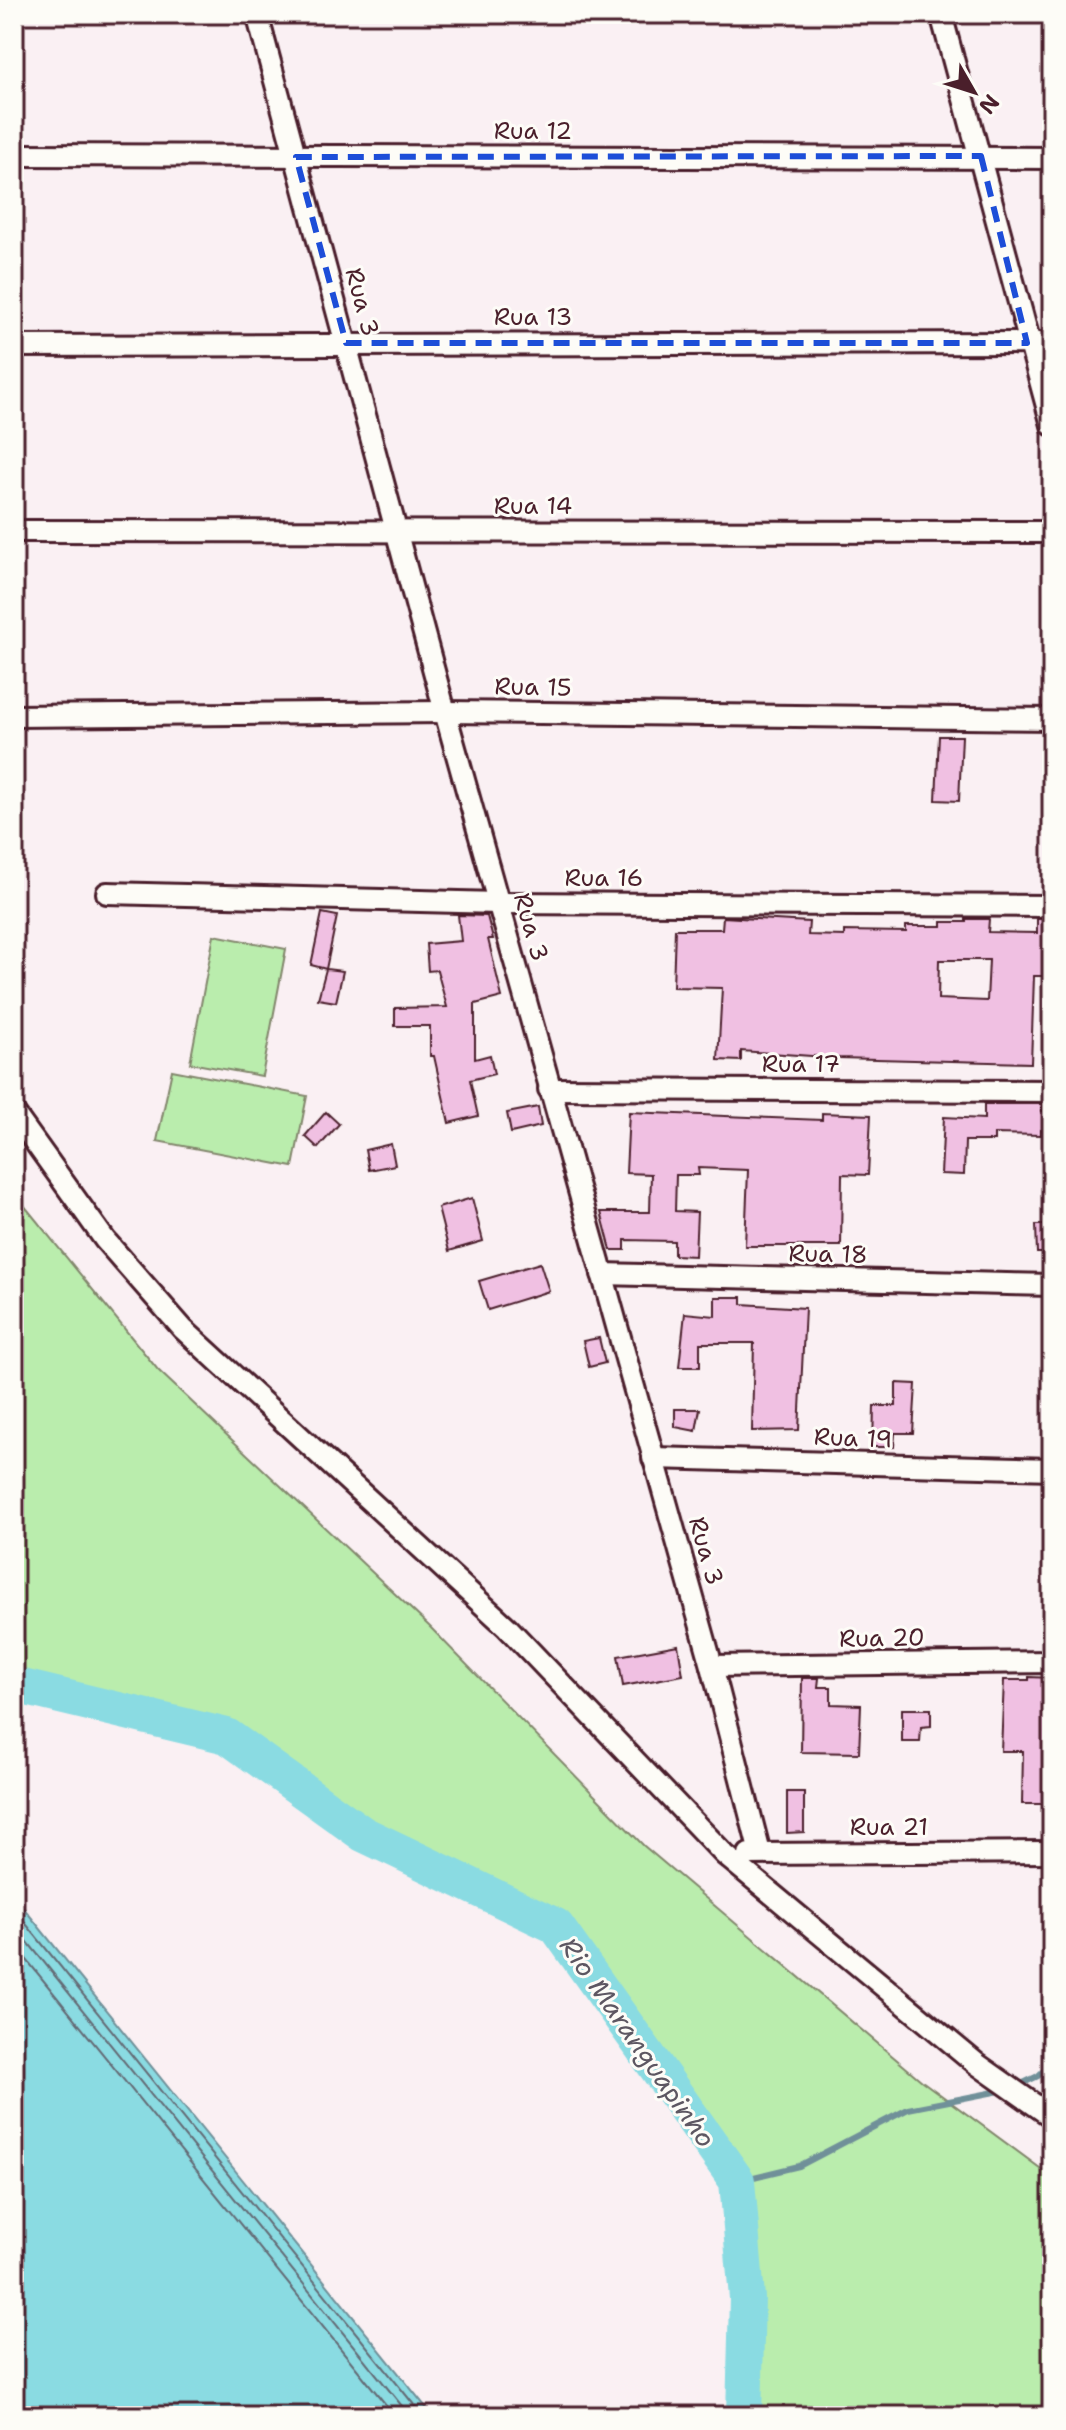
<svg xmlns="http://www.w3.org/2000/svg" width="1066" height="2430" viewBox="0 0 1066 2430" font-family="'Shantell Sans',sans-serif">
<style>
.green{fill:#baedad;stroke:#82866c;stroke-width:2}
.water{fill:#8adbe2;stroke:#709099;stroke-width:2}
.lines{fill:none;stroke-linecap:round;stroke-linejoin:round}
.shore{stroke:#646a74;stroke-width:2}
.stream{stroke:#709099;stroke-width:6}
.river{stroke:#8adbe2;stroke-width:36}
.building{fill:#f0c0e2;stroke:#4a1f2b;stroke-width:2;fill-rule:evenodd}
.minor-casing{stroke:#4a1f2b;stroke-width:26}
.minor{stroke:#fdfcf7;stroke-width:20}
.marked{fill:none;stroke:#1d4ed8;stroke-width:6;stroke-dasharray:16 10;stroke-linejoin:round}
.labels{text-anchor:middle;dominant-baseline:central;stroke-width:6;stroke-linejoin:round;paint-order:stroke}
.street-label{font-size:24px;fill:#4a1f2b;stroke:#fdfcf7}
.water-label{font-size:26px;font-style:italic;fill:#5d5762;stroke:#fdfcf7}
</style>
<rect width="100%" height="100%" fill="#faf0f3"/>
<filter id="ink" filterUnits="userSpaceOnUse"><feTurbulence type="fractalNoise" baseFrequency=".0125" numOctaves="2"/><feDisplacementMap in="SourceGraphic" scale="16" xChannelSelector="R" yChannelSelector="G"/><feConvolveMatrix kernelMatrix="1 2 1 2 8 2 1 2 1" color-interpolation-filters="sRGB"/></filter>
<g filter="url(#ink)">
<g class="green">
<polygon points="214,935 286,949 262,1076 190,1063"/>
<polygon points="172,1070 307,1096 293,1167 157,1141"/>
<polygon points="14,1193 158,1370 429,1626 644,1846 922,2081 1052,2177 1052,2416 744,2416 747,2298 737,2181 556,1926 363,1834 227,1736 14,1685"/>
</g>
<polygon class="water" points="14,1896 433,2416 14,2416"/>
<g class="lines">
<g class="shore">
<polyline points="14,1909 423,2416"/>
<polyline points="14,1925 410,2416"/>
<polyline points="14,1944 395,2416"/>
</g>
<g class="stream">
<polyline points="1015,2087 1038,2076 1052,2063"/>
<polyline points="737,2181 799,2166 908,2109 1005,2090"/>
</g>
<polyline class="river" points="14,1685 227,1736 363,1834 556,1926 737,2181 747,2298 744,2416"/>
</g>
<g class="building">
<polygon points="939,736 962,736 959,801 936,800"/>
<polygon points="322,913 337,916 326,969 311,965"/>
<polygon points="458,915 487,916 493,939 488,939 502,997 475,1004 475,1059 490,1055 494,1074 470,1080 478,1116 449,1123 434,1056 430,1056 430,1026 395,1026 395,1008 447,1007 437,970 428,971 426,944 461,941"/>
<path d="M723 917 809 922 808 935 844 936V931L906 932V926H942V922H966V919H989L988 932 1037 933V919H1052V976H1034L1031 1063 839 1058 741 1051V1061L718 1060 722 988 673 987 675 929H722ZM939 960H989L987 1001 938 999Z"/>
<polygon points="326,969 343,971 336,1002 318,999"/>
<polygon points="984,1104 1042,1104 1042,1111 1052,1111 1052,1131 1041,1130 1041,1135 994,1134 994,1141 965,1141 964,1175 941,1174 944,1117 984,1119"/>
<polygon points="538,1107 541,1126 511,1133 507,1113"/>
<polygon points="326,1112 339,1124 318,1148 305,1136"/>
<polygon points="629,1112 822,1120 822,1113 871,1115 868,1175 842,1174 841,1246 745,1246 748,1170 698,1168 699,1175 676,1175 675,1211 697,1212 695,1256 674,1255 674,1241 625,1240 625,1250 611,1250 601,1212 650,1212 651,1174 626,1173"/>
<polygon points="391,1144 395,1165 369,1170 365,1150"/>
<polygon points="472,1198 483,1241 449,1251 438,1208"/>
<polygon points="1036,1225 1052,1225 1052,1253 1037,1253"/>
<polygon points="540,1263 549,1291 488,1310 479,1281"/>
<polygon points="715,1297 742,1297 742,1304 805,1308 799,1430 752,1431 754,1343 700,1343 700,1367 679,1367 685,1313 715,1316"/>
<polygon points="599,1338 605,1363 589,1367 583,1341"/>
<polygon points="896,1383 916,1384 913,1433 895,1433 894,1447 873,1447 874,1406 896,1406"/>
<polygon points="675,1409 700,1409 696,1431 675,1427"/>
<polygon points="678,1645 683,1675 623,1686 618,1656"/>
<polygon points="1029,1677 1052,1678 1049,1804 1022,1804 1023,1751 1001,1751 1004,1680 1029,1680"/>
<polygon points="802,1678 819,1678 818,1687 831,1687 831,1704 861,1705 859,1753 801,1752"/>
<polygon points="902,1709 931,1709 931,1726 921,1727 920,1742 902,1742"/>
<polygon points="787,1792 804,1792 804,1832 787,1833"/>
</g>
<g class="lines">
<g class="minor-casing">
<g id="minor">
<polyline points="257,14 445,712 712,1666 760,1853"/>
<polyline points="941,14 1052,425"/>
<polyline points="14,155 1052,158"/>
<polyline points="14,346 1052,343"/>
<polyline points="14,531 1052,532"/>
<polyline points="14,716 445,712 1052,719"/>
<polyline points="107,893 498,903 1052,906"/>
<polyline points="549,1089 1052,1091"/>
<polyline points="14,1113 105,1240 183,1329 507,1627 725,1855 977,2064 1052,2117"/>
<polyline points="602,1274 1052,1285"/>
<polyline points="653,1458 1052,1469"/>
<polyline points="712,1666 1052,1662"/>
<polyline points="749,1854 1052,1852"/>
</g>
</g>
<use href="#minor" class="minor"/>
</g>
</g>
<path class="marked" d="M981 156 1027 343H346L296 157Z"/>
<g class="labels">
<g class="street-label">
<text x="533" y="131">Rua 12</text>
<text transform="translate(362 302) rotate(75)">Rua 3</text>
<text x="533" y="317">Rua 13</text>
<text x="533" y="506">Rua 14</text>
<text transform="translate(533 687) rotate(1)">Rua 15</text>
<text x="604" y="878">Rua 16</text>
<text transform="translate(531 927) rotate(74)">Rua 3</text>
<text x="801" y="1064">Rua 17</text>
<text transform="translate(828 1254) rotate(1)">Rua 18</text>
<text transform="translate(853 1438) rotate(2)">Rua 19</text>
<text transform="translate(706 1551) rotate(74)">Rua 3</text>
<text transform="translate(882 1638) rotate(-1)">Rua 20</text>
<text x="889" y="1827">Rua 21</text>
</g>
<g class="water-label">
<text transform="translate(638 2042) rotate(55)">Rio Maranguapinho</text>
</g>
</g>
<rect width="1066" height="2430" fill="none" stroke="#fdfcf7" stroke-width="48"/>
<rect x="24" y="24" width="1018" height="2382" fill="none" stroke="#4a1f2b" stroke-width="3" filter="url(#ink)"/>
<g transform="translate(974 92) rotate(129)" stroke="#fdfcf7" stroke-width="6" paint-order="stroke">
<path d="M0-6L14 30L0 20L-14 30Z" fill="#4a1f2b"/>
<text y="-12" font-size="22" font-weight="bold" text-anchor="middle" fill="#4a1f2b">N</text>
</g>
</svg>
